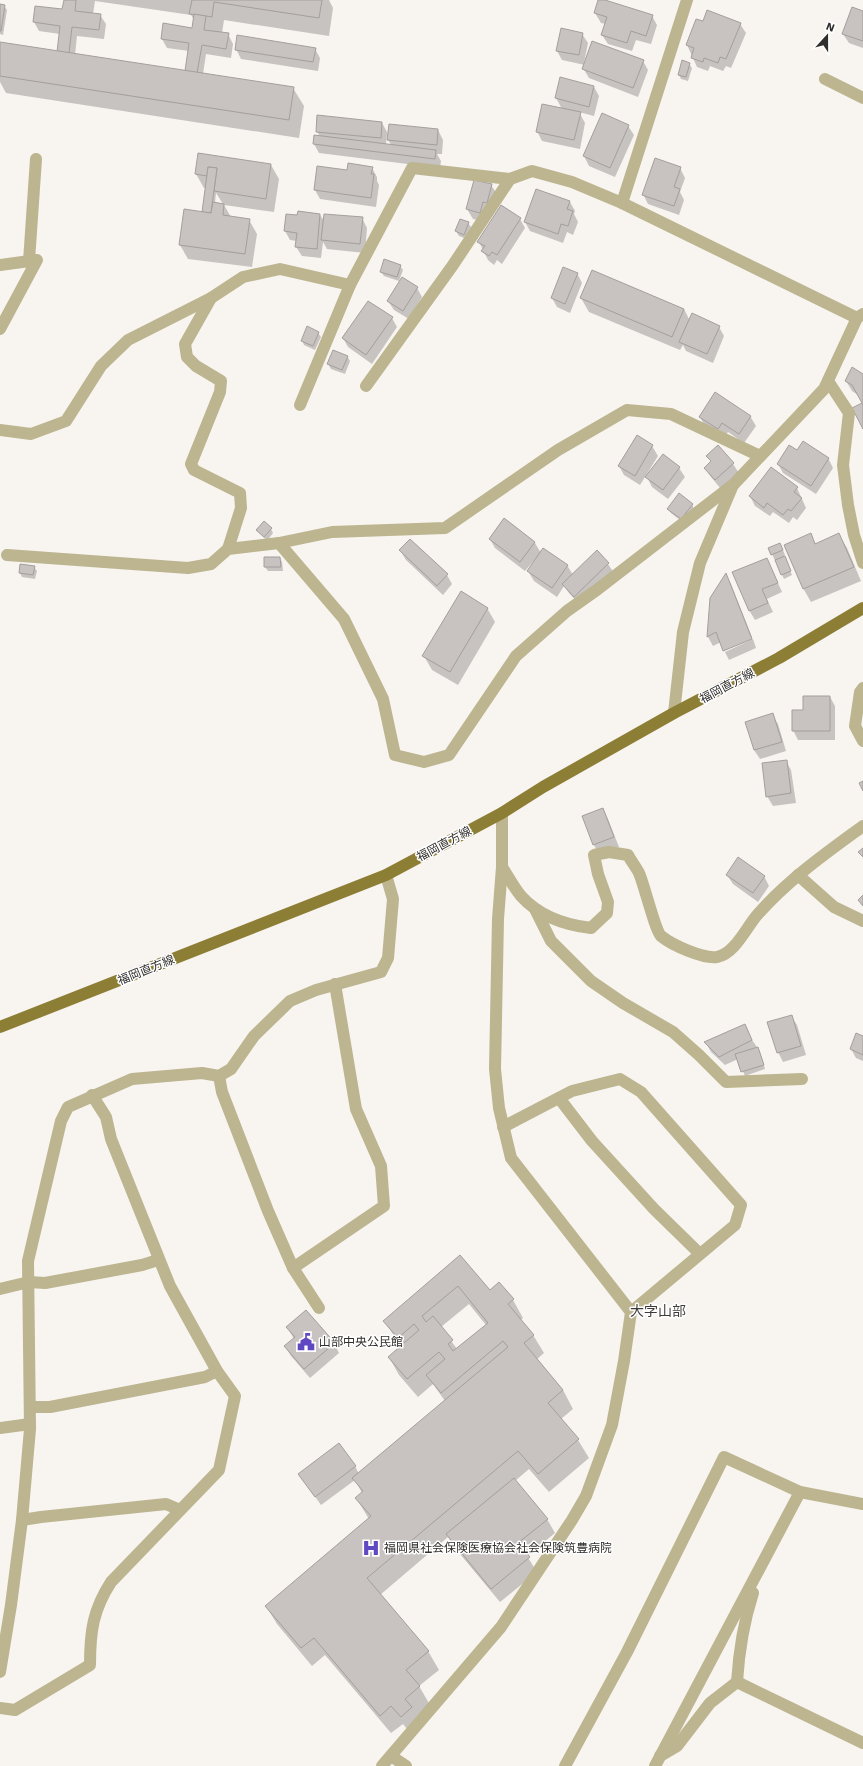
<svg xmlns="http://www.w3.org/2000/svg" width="863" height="1766" viewBox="0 0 863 1766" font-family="'Work Sans','Noto Sans JP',sans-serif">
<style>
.shadow{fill:#0003;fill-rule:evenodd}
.building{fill:#c8c2c0;stroke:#a49e9c;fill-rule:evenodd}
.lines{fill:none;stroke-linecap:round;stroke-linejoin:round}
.minor{stroke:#bcb590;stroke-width:12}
.major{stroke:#8d7e35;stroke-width:12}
.labels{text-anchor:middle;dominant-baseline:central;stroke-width:3;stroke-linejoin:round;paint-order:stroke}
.street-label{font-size:12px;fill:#312f2d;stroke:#fff}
.poi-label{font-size:12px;fill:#312f2d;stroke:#fff;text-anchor:start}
.quarter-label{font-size:14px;fill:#3e3a37;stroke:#fff}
</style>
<rect width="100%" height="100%" fill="#f8f4f0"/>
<g class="shadow">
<path d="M65 0H329L333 8 329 36 224 20 222 33 228 34 233 44 231 58 206 54 203 74 293 88 304 106 299 138 6 93 0 82V46L58 52 60 34 39 31 34 22 63 10ZM95 1 191 15 194 20 193 29 162 39 167 48 189 51 186 72 75 55 77 36 104 39 106 24 100 15 93 14Z"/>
<polygon points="601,0 652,16 657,25 651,44 636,40 632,51 608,44 602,35 606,24 601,23 595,13"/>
<polygon points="0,5 4,6 7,10 3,35 0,34"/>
<polygon points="863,12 863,48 849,43 843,34"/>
<polygon points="703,23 740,24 746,33 731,68 726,66 723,71 710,66 708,71 697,67 687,45"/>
<polygon points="582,34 588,43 584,63 643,61 648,70 638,97 589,78 583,68 585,65 562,60 557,51"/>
<polygon points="236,49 315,49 320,58 318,71 241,59"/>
<polygon points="689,64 692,68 688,81 681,79 679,75"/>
<polygon points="594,87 599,96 594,116 579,112 585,123 580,149 542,141 537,131 562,109 556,98"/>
<polygon points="382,123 387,132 386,145 392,146 388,140 390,125 438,130 443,140 442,154 437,154 441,161 440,168 319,153 314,144 315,136 320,137 317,131"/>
<polygon points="628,126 634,135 615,177 589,166 584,156"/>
<path d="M199 154 271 165 279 179 274 212 224 205 231 217 249 220 257 234 252 267 188 259 180 245 204 213 206 188H204L196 174ZM216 193 223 204 215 203Z"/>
<polygon points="372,168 377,177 377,181 379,185 376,207 320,199 315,190 348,171"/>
<polygon points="680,168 685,178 680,192 684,200 679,215 648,204 643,194"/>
<polygon points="491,185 497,194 485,222 473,219 467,209"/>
<polygon points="537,190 570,202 575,211 574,214 578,222 573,235 567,232 563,243 530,231 525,222"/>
<polygon points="320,215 324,221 362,218 367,228 365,253 327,249 323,242 321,258 302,256 296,247 297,241 290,240 285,231"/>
<polygon points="520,219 525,228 502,264 497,260 494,265 488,260 479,242"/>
<polygon points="468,223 471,227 467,239 459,236 456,231"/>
<polygon points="400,266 403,270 399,281 384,276 381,272"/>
<polygon points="577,273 582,283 570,313 557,307 552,298"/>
<polygon points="417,288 422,297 409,319 394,310 388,301"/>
<polygon points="581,298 684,309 690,321 719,327 724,336 713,363 686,351 683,345 680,350 589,312"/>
<polygon points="392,318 397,327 372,364 348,347 343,338"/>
<polygon points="318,333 321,337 315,350 304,345 302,340"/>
<polygon points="347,356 350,361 345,374 331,369 328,364"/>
<polygon points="863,375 863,402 858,395 852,391 846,381"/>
<polygon points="750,416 756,426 744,443 728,432 724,438 705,426 700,417"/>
<polygon points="637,437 652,446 658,456 640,485 624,475 619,466"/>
<polygon points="708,456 733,464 739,473 721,489 711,477 705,468 711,462"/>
<polygon points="828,458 833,468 816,494 783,473 778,464"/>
<polygon points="679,468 685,477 668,499 652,487 647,477"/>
<polygon points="797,488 806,508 797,520 793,517 789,523 773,512 770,516 755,506 750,496"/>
<polygon points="692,504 694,509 684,523 671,513 668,509"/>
<polygon points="504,520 535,543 541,553 567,565 573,575 597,552 608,564 614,573 580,605 569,593 564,586 557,597 534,581 528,571 537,559 536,558 525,571 495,548 490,539"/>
<polygon points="271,529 273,533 267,541 257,530"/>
<polygon points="810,535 816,544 839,535 847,548 861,581 811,602 803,588"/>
<polygon points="769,548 782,548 785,555 784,556 792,575 784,579"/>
<polygon points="400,550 447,575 452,584 443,595 406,560"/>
<polygon points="265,558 280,558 282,562 283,571 268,571 265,567"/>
<polygon points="767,559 782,592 767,599 773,612 755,620 749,610"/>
<polygon points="34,567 37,571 35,579 22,577 20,573"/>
<polygon points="726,575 731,584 752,637 724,650 721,642 713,646 708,637 711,598"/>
<polygon points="487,608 495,622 458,685 432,670 424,656"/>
<polygon points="753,639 756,648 729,660 725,652"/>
<polygon points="830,697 835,706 835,740 798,740 793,730 804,711"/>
<polygon points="772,715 778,724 786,751 760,759 754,750 746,723"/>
<polygon points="786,761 791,770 796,803 773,806 767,796"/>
<polygon points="603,809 608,819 619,847 599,854 594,845"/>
<polygon points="727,875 764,876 769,886 758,902 733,884"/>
<polygon points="791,1016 797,1025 806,1055 783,1062 778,1052"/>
<polygon points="749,1035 760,1052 765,1069 745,1076 738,1059 725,1065 711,1052 706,1043"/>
<polygon points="863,1037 863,1061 856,1058 851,1049"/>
<path d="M460 1257 490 1292 513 1300 523 1318 521 1320 533 1335 544 1353 536 1360 563 1390 573 1409 561 1419 578 1440 589 1458 549 1492 529 1469 515 1481 547 1519 555 1533 527 1556 537 1572 500 1602 455 1548 448 1537 380 1595 428 1651 439 1670 419 1686 430 1705 416 1717 422 1726 412 1735 403 1724 391 1733 325 1655 312 1666 277 1624 266 1606 369 1519 356 1498 362 1493 355 1480 321 1505 299 1474 355 1466 359 1474 445 1401 433 1384 418 1397 399 1375 389 1357 401 1346 384 1321ZM469 1304 486 1325 457 1349 441 1327Z"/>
<polygon points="287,1327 334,1343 339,1353 310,1378 291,1356 285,1346 294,1339"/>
</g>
<g class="building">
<polygon points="64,0 76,0 75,11 101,14 99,30 72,27 69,53 57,52 60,26 33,22 35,6 62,9"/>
<polygon points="192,0 322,0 319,18 214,2 212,17 206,16 189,14"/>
<polygon points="598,0 605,0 653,15 646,36 631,31 627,43 601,35 607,17 594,13"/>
<polygon points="0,4 5,5 1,31 0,31"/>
<polygon points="852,7 863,11 863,41 842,34"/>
<polygon points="707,10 741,23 726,59 720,57 718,63 704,58 703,62 691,58 694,48 686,45 696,19 703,21"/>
<polygon points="194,14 206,16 204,30 229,33 226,49 202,45 197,73 185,71 189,43 161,39 163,23 192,28"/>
<polygon points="561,28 583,33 579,55 556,51"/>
<polygon points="237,35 316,48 313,62 235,50"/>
<polygon points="592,41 644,60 633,88 582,69"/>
<polygon points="0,42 294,87 289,120 0,76"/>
<polygon points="682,60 690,63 686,77 678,75"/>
<polygon points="560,77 594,86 589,107 555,98"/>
<polygon points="542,104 581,112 574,140 536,132"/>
<polygon points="602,113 629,125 610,168 583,156"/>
<polygon points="317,115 382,122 381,138 316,132"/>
<polygon points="389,124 438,129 437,145 387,140"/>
<polygon points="314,135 436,150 435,159 313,144"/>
<polygon points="198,153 271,164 266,199 214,191 217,168 208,167 207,176 195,174"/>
<polygon points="655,158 681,167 674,187 680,189 674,206 642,195"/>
<polygon points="348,163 373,167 371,174 374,174 371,198 314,190 317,166 347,170"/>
<polygon points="208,167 217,168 211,213 202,212"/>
<polygon points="474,180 492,184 487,203 483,202 480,213 466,209"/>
<polygon points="536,189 570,201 567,209 573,211 568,226 561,224 558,234 524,222"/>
<polygon points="213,202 224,204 223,215 250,219 245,254 179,245 184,209 211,213"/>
<polygon points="501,205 521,218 497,255 492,252 489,256 481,251 485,246 477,242"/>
<polygon points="298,211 320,214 317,249 295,247 297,233 284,231 286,214 297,215"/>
<polygon points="324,214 363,217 360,244 321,240"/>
<polygon points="460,219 469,222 464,235 455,231"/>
<polygon points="384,259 401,265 397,277 380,272"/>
<polygon points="563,267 578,273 565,304 551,298"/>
<polygon points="592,270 684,309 672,337 580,298"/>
<polygon points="402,277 418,287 403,311 387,301"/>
<polygon points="368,301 393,317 366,355 342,338"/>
<polygon points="692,313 720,326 707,354 679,342"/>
<polygon points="307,326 319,332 313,346 301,341"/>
<polygon points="333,350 348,356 342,370 327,364"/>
<polygon points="852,367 863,374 863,429 852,408 862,403 852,385 845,381"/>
<polygon points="715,392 751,416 739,434 722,423 718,429 699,417"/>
<polygon points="637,435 653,445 635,476 618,466"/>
<polygon points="803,441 829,458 811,486 777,464 789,445 797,450"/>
<polygon points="718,445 734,463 715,480 704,468 711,461 706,456"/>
<polygon points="663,454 680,467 663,490 645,477"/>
<polygon points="771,467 798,487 794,492 802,498 791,511 788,509 783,515 767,503 764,508 749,496"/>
<polygon points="679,493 693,504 681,519 667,509"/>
<polygon points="504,518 535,542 520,562 489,539"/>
<polygon points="264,521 272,528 264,537 256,530"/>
<polygon points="811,533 815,544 839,533 854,567 803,589 784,545"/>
<polygon points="410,539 448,574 437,586 399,550"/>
<polygon points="780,543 783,550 771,555 768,548"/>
<polygon points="543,548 568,565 552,588 527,571"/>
<polygon points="597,550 609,563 574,597 562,584"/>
<polygon points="785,556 791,571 781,575 775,560"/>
<polygon points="264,557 280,557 281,567 264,567"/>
<polygon points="767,558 778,583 762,589 768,603 749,611 732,572"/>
<polygon points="20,564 35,566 33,575 19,573"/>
<polygon points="726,573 752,639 723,651 716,632 707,637 710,598"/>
<polygon points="461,591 488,608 450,672 422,656"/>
<polygon points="803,696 830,696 830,731 792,731 792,710 803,710"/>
<polygon points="773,713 782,742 754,750 745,722"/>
<polygon points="787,760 791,793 766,797 762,763"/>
<polygon points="863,781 863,791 859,783"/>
<polygon points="603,808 614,837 593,845 582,816"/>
<polygon points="863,848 863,857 858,852"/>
<polygon points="738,857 765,876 753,893 726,875"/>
<polygon points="863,895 863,906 858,900"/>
<polygon points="792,1015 801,1046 777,1053 767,1022"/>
<polygon points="745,1024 752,1040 719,1057 704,1042"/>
<polygon points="856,1033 863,1036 863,1055 850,1049"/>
<polygon points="758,1047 764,1065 741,1072 735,1054"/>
<path d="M460 1255 490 1290 499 1282 514 1299 508 1304 534 1335 524 1343 563 1390 548 1403 579 1439 538 1474 518 1451 367 1578 429 1651 406 1670 420 1686 405 1699 412 1707 401 1717 391 1706 380 1716 314 1638 301 1648 265 1606 371 1516 355 1498 363 1491 352 1478 508 1347 503 1341 441 1393 426 1375 445 1359 439 1352 407 1379 388 1357 419 1330 414 1324 398 1338 383 1321ZM458 1286 488 1323 453 1351 448 1344 453 1340 433 1316 426 1322 422 1316Z"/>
<polygon points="306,1310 335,1343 304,1369 284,1346 295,1337 286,1327"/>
<polygon points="339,1443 356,1466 315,1497 298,1474"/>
<polygon points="514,1478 548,1519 518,1543 530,1557 491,1589 446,1534"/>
</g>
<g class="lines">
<g class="minor">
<polyline points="825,79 863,98"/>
<polyline points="622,203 687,0"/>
<polyline points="29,261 36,159"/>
<polyline points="0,265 37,260 0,329"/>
<polyline points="211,298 185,344 187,357 196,366 221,381 220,392 191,464 194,470 240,493 241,508 228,549"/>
<polyline points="828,381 849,413 843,465 848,505 854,535 863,563"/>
<polyline points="366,386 453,265 510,179"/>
<polyline points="300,405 350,285"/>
<polyline points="0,430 31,434 66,421 101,366 128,340 211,298 243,277 280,269 350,285 412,168 510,179 532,171 572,182 622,203 857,318"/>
<polyline points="279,543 344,619 383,699 395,755 424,762 449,755 516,656 567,611 598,589 734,484 824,389 857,318 863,314"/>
<polyline points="7,555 188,568 211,564 228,549 279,543 332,532 445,528 558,450 627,410 671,414 760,456"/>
<polyline points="863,688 860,692 855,726 863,741"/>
<polyline points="674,713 683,632 700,563 733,485"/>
<path d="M502 867C508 876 514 888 521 896 539 916 565 925 591 928L607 913 608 902 598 874 594 855 609 852 628 855C631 861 636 867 639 873 644 884 655 930 661 936 672 945 703 959 717 957 735 954 747 926 758 914 789 879 826 853 863 826"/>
<polyline points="798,875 834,907 863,921"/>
<polyline points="535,909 551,941 591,981 623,1003 673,1032 699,1055 726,1082 802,1079"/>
<polyline points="219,1076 222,1092 268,1211 293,1268 384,1206 381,1166 356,1109 335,984"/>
<polyline points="559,1098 592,1141 654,1209 700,1254"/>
<polyline points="503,1127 572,1091 620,1079 641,1092 741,1205 735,1225 631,1312"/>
<polyline points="293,1268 319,1308"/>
<polyline points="0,1289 29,1282 45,1283 142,1265 158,1260"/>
<polyline points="31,1407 50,1407 205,1377 217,1371"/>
<polyline points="0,1428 30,1424"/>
<polyline points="800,1492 863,1504"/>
<polyline points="22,1520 41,1517 166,1504 180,1510"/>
<path d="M753 1593C743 1624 739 1650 737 1682L863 1743"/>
<polyline points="0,1672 11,1605 22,1520 30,1429 28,1261 61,1121 68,1107 132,1079 202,1073 219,1076 231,1069 254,1036 290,1001 316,990 381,972 388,958 393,899 386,875"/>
<path d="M0 1708 15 1710 90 1665C90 1631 93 1610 111 1582L219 1470 235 1396 217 1371 170 1286 111 1139 106 1117 92 1095"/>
<polyline points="391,1756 406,1766"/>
<polyline points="660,1756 677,1746 710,1703 737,1682"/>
<polyline points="382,1766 501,1627 572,1520 586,1496 612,1425 624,1361 631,1312 511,1158 499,1108 495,1069 498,919 502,867 502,813"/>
<polyline points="565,1766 627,1652 724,1457 800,1492 655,1766"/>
</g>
<polyline class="major" points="0,1027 386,875 502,813 543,787 674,713 779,658 863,608"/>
</g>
<defs>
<g id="civic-bare" transform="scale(1.38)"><path d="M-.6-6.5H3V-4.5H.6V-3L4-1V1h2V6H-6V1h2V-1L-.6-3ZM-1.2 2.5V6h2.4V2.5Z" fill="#5f48c1" stroke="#fff" stroke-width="2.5" paint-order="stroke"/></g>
<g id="hospital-bare" transform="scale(1.38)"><path d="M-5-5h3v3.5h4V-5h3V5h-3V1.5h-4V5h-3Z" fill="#5f48c1" stroke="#fff" stroke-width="2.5" paint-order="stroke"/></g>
</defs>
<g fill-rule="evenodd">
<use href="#civic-bare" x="306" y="1342"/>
<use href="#hospital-bare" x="371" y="1548"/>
</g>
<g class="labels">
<g class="street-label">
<text transform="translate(727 686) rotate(-28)">福岡直方線</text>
<text transform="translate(444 844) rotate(-28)">福岡直方線</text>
<text transform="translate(146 970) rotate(-22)">福岡直方線</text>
</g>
<g class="poi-label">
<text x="319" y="1342">山部中央公民館</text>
<text x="384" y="1548">福岡県社会保険医療協会社会保険筑豊病院</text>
</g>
<g class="quarter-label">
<text x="658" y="1311">大字山部</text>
</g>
</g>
<g transform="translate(827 36) rotate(21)" stroke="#ffffff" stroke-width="3" paint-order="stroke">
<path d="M0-3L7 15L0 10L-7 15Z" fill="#312f2d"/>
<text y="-6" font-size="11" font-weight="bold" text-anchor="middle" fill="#312f2d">N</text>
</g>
</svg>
